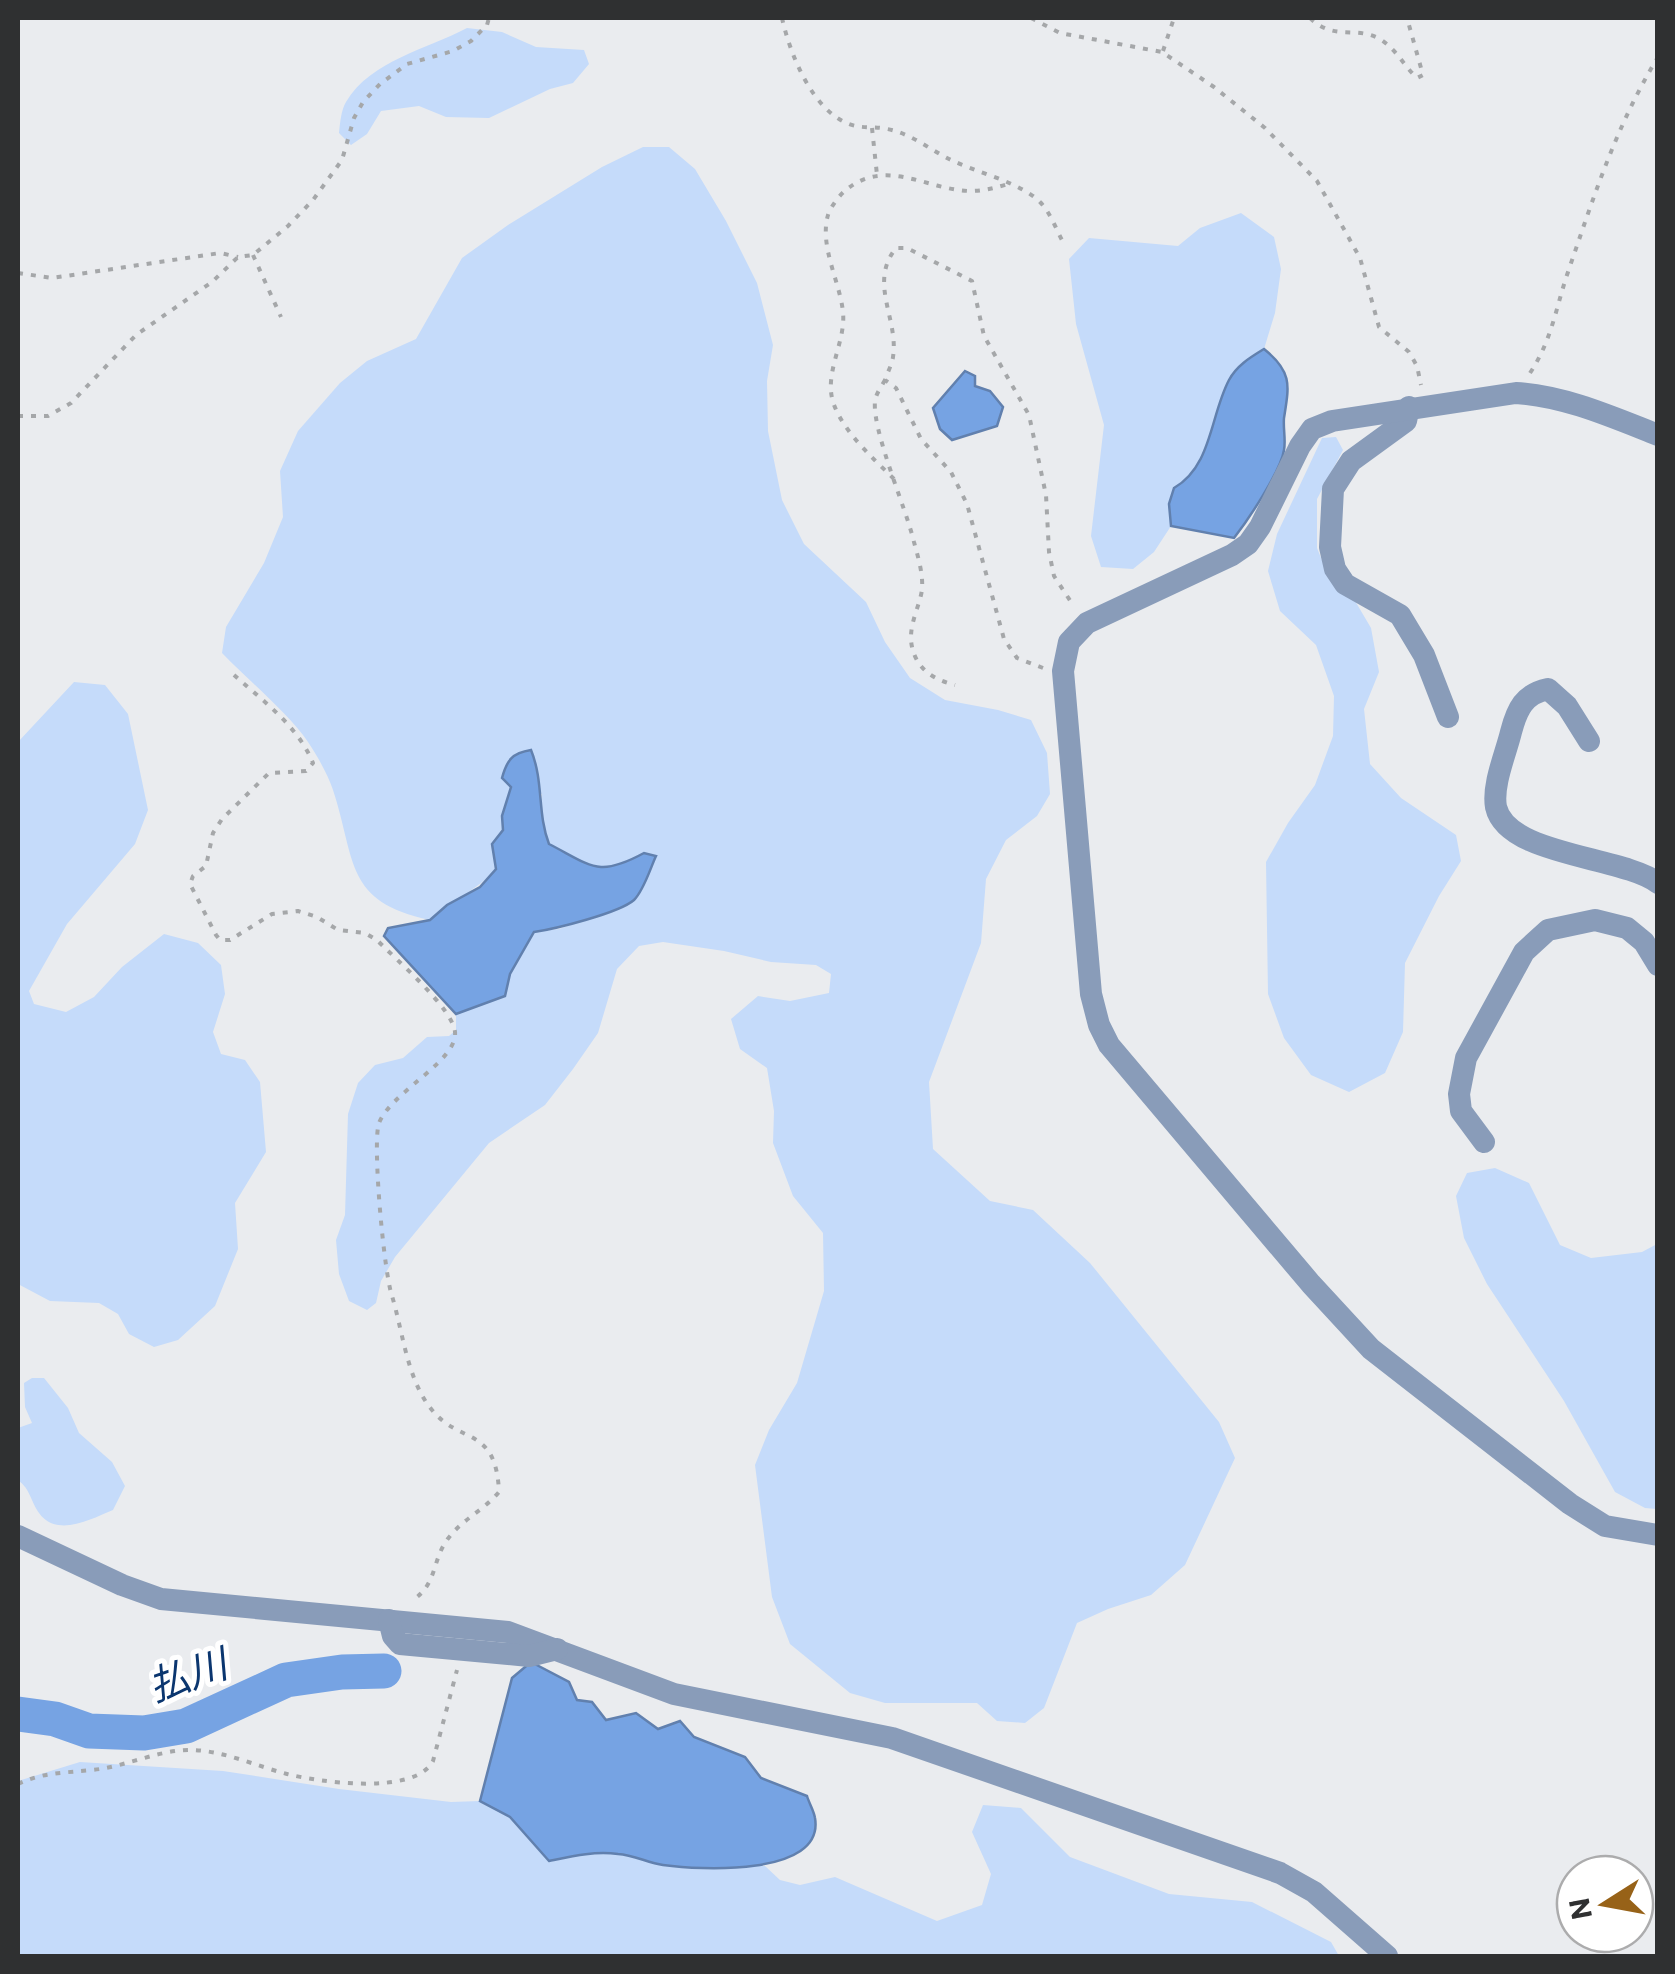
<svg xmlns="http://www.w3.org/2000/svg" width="1675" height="1974" viewBox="0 0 1675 1974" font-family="Commissioner,'Noto Sans JP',sans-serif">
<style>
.green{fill:#c5dbfa}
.water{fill:#76a3e3;stroke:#6180ae;stroke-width:2.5}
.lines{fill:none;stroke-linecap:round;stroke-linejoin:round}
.river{stroke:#76a3e3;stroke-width:35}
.path{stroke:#a5a7a9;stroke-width:4;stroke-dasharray:5 8;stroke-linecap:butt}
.minor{stroke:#899cb9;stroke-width:22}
.labels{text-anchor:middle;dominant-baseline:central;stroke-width:10;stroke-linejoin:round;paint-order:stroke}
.water-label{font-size:40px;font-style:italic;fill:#0b366f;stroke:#fff}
</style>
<rect width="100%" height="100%" fill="#eaecef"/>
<g class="green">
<path d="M467 28 502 32 536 47 584 50 589 64 573 83 550 89 489 118 446 117 419 106 381 111 367 134 351 145 339 133C340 124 341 110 346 102 371 60 428 49 467 28Z"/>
<path d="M643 147H669L695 169 726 221 757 283 773 345 767 381 768 431 782 500 804 544 866 602 885 642 910 678 945 700 998 710 1031 720 1047 753 1050 794 1037 816 1006 840 986 879 981 943 929 1082 933 1149 990 1201 1033 1210 1090 1263 1219 1422 1235 1458 1185 1565 1151 1595 1108 1609 1077 1623 1044 1708 1025 1723 997 1721 977 1703H885L850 1693 790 1644 772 1597 755 1465 769 1430 797 1383 824 1291 823 1233 793 1196 773 1143 774 1111 767 1068 740 1049 731 1019 758 996 790 1001 829 993 831 974 816 965 771 962 724 951 663 942 639 946 617 969 598 1033 573 1069 545 1105 489 1143 395 1257 381 1281 376 1303 367 1310 349 1301 339 1274 336 1240 345 1215 348 1114 358 1083 375 1065 403 1058 427 1037 449 1036 456 1030V1014L505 996 510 974 534 932 559 929 619 908 644 853C598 878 592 866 548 844L540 822 542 794 511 787 502 816 503 830 492 844 496 869C477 890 452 901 430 920 344 902 356 860 333 790 328 775 318 757 308 742 289 714 247 679 222 653L226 627 264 563 283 517 280 471 298 431 340 383 367 361 416 339 462 258 508 225 602 167Z"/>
<path d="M1241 213 1274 237 1281 269 1275 313 1264 349C1218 377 1222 413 1202 458 1194 475 1181 489 1169 504L1171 526 1154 552 1133 569 1101 567 1091 536 1104 425 1076 324 1069 259 1089 238 1178 246 1200 228Z"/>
<polygon points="1336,437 1343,450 1317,499 1317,548 1330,580 1351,594 1371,628 1379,672 1364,709 1370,764 1401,798 1456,835 1461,861 1439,896 1405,963 1403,1032 1385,1073 1349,1092 1311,1075 1284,1038 1268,994 1266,862 1288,823 1315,785 1333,736 1334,696 1316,645 1280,611 1268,571 1277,534 1322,438"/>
<polygon points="74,682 105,685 128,714 148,810 135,844 67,924 29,991 34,1004 66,1012 94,997 122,967 164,934 198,943 221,965 225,994 213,1032 221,1054 245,1060 260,1082 266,1152 235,1203 238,1249 215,1306 178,1340 154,1347 129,1334 118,1314 99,1303 50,1301 18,1284 18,742"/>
<polygon points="1495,1168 1529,1183 1560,1245 1591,1258 1642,1252 1657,1244 1657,1509 1645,1508 1615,1492 1564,1401 1487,1284 1464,1238 1456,1196 1467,1173"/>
<path d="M32 1378H44L68 1408 79 1433 112 1462 125 1486 113 1510C91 1519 57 1538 39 1513 30 1500 31 1490 18 1480V1428L32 1423 25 1407 24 1383Z"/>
<polygon points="80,1762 223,1771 339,1789 451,1802 480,1801 510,1817 549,1861 583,1853 621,1854 661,1865 765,1866 780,1880 800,1885 835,1877 937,1921 982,1905 991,1874 972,1832 983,1805 1021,1808 1070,1857 1169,1894 1252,1902 1331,1942 1339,1956 18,1956 18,1781"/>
</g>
<g class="water">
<path d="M1264 349C1293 372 1289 386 1284 418 1283 429 1286 440 1284 450 1281 471 1248 520 1234 538L1171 526 1169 504 1174 488C1212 466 1210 416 1229 380 1237 365 1251 357 1264 349Z"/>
<polygon points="965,371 975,376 975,386 990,391 1003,407 997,426 952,440 940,429 933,408"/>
<path d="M531 750C544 782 537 813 549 844 592 866 598 878 644 853L656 856C650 869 644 890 634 900 619 913 555 929 534 932L510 974 505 996 456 1014 384 936 388 928 430 920 447 905 480 887 496 869 492 844 503 830 502 816 511 787 502 778C507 760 512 753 531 750Z"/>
<path d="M531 1662 569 1682 577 1700 592 1702 606 1720 636 1713 658 1729 680 1721 694 1737 745 1757 761 1778 807 1796C809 1803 814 1811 815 1818 825 1877 698 1870 663 1865 648 1863 634 1855 618 1854 594 1851 573 1856 549 1861L510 1817 480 1801 512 1678Z"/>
</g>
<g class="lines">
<polyline class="river" points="18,1714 55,1719 89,1731 144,1733 186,1726 286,1680 342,1672 384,1671"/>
<g class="path">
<path d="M782 18C790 54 812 110 849 124 862 129 874 126 887 129 910 133 929 149 949 159 975 172 1020 182 1040 202 1050 212 1056 229 1063 242"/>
<polyline points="1031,18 1060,33 1162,52 1214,87 1265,128 1317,181 1360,258 1379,327 1409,352 1417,366 1421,385"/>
<path d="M1310 18C1334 41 1354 26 1378 38 1396 48 1403 65 1417 78L1423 75 1407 18"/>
<polyline points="1163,51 1174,18"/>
<polyline points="872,128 877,175"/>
<polyline points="253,255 281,317"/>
<polyline points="18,273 52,278 220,253 238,257"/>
<path d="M1530 373C1552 340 1556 307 1568 272 1594 196 1616 126 1658 57"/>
<path d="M885 380C881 387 876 394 875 401 872 431 906 508 914 542 918 557 925 579 921 595 917 612 908 628 912 647 917 670 935 680 955 685"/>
<polyline points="18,416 48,416 71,403 136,335 212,282 238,257 253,255 288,226 313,200 342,160 354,118 363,102 380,84 407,64 453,51 471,41 487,25 489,18"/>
<path d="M894 479C873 458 843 432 833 402 824 372 846 342 843 312 840 282 819 246 828 215 830 208 840 194 846 190 886 157 927 190 970 191 983 191 995 188 1008 184"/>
<path d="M1043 668 1017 658 1004 639 967 504 951 472 921 439 896 388 885 380C887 373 892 365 893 357 899 319 868 283 896 248H907L972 281 984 336 1029 415 1046 495 1049 552 1054 576 1073 605"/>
<path d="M234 675C263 701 298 726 313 763L306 771 269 773 222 819 213 833 206 866 193 876 190 884 216 935 220 940H230L272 914 298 911 317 917 338 930 365 933 377 940C394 958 453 1008 455 1032 458 1061 391 1092 379 1123 372 1143 384 1273 392 1296 403 1332 407 1380 432 1410 460 1445 496 1425 499 1492 483 1511 461 1520 447 1540 432 1561 437 1584 413 1600"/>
<path d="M18 1784C43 1772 65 1773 92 1770 125 1767 157 1750 190 1750 222 1750 256 1766 287 1774 318 1782 415 1796 433 1761L457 1670"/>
</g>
<g class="minor">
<polyline points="1409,407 1406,421 1351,461 1333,489 1330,547 1335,569 1345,584 1400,615 1424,655 1448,717"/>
<path d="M1658 435C1612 417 1565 396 1516 393L1332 421 1312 429 1300 446 1260 527 1248 544 1232 555 1087 623 1069 642 1063 671 1091 994 1099 1025 1109 1045 1311 1284 1371 1349 1570 1504 1605 1526 1658 1535"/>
<path d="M1589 741 1567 706 1548 689C1524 694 1517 709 1511 732 1506 753 1492 785 1496 807 1507 856 1622 856 1658 883"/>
<polyline points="1484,1142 1461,1111 1459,1094 1466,1058 1524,952 1548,930 1595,920 1627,928 1644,942 1658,965"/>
<polyline points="18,1536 122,1585 161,1599 508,1632 674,1694 892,1738 1280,1873 1314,1892 1387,1956"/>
<polyline points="389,1620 393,1636 400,1644 529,1656 557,1649"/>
</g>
</g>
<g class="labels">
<g class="water-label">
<text transform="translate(187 1673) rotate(-19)">払川</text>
</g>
</g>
<rect width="1675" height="1974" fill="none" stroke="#2f3031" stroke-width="40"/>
<g transform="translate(1605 1904) rotate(259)"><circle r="48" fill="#ffffff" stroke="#acacad" stroke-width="2.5"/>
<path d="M0-8L18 38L0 25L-18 38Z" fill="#976218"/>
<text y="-15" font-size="28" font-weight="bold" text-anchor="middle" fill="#2f3031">N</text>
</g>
</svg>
